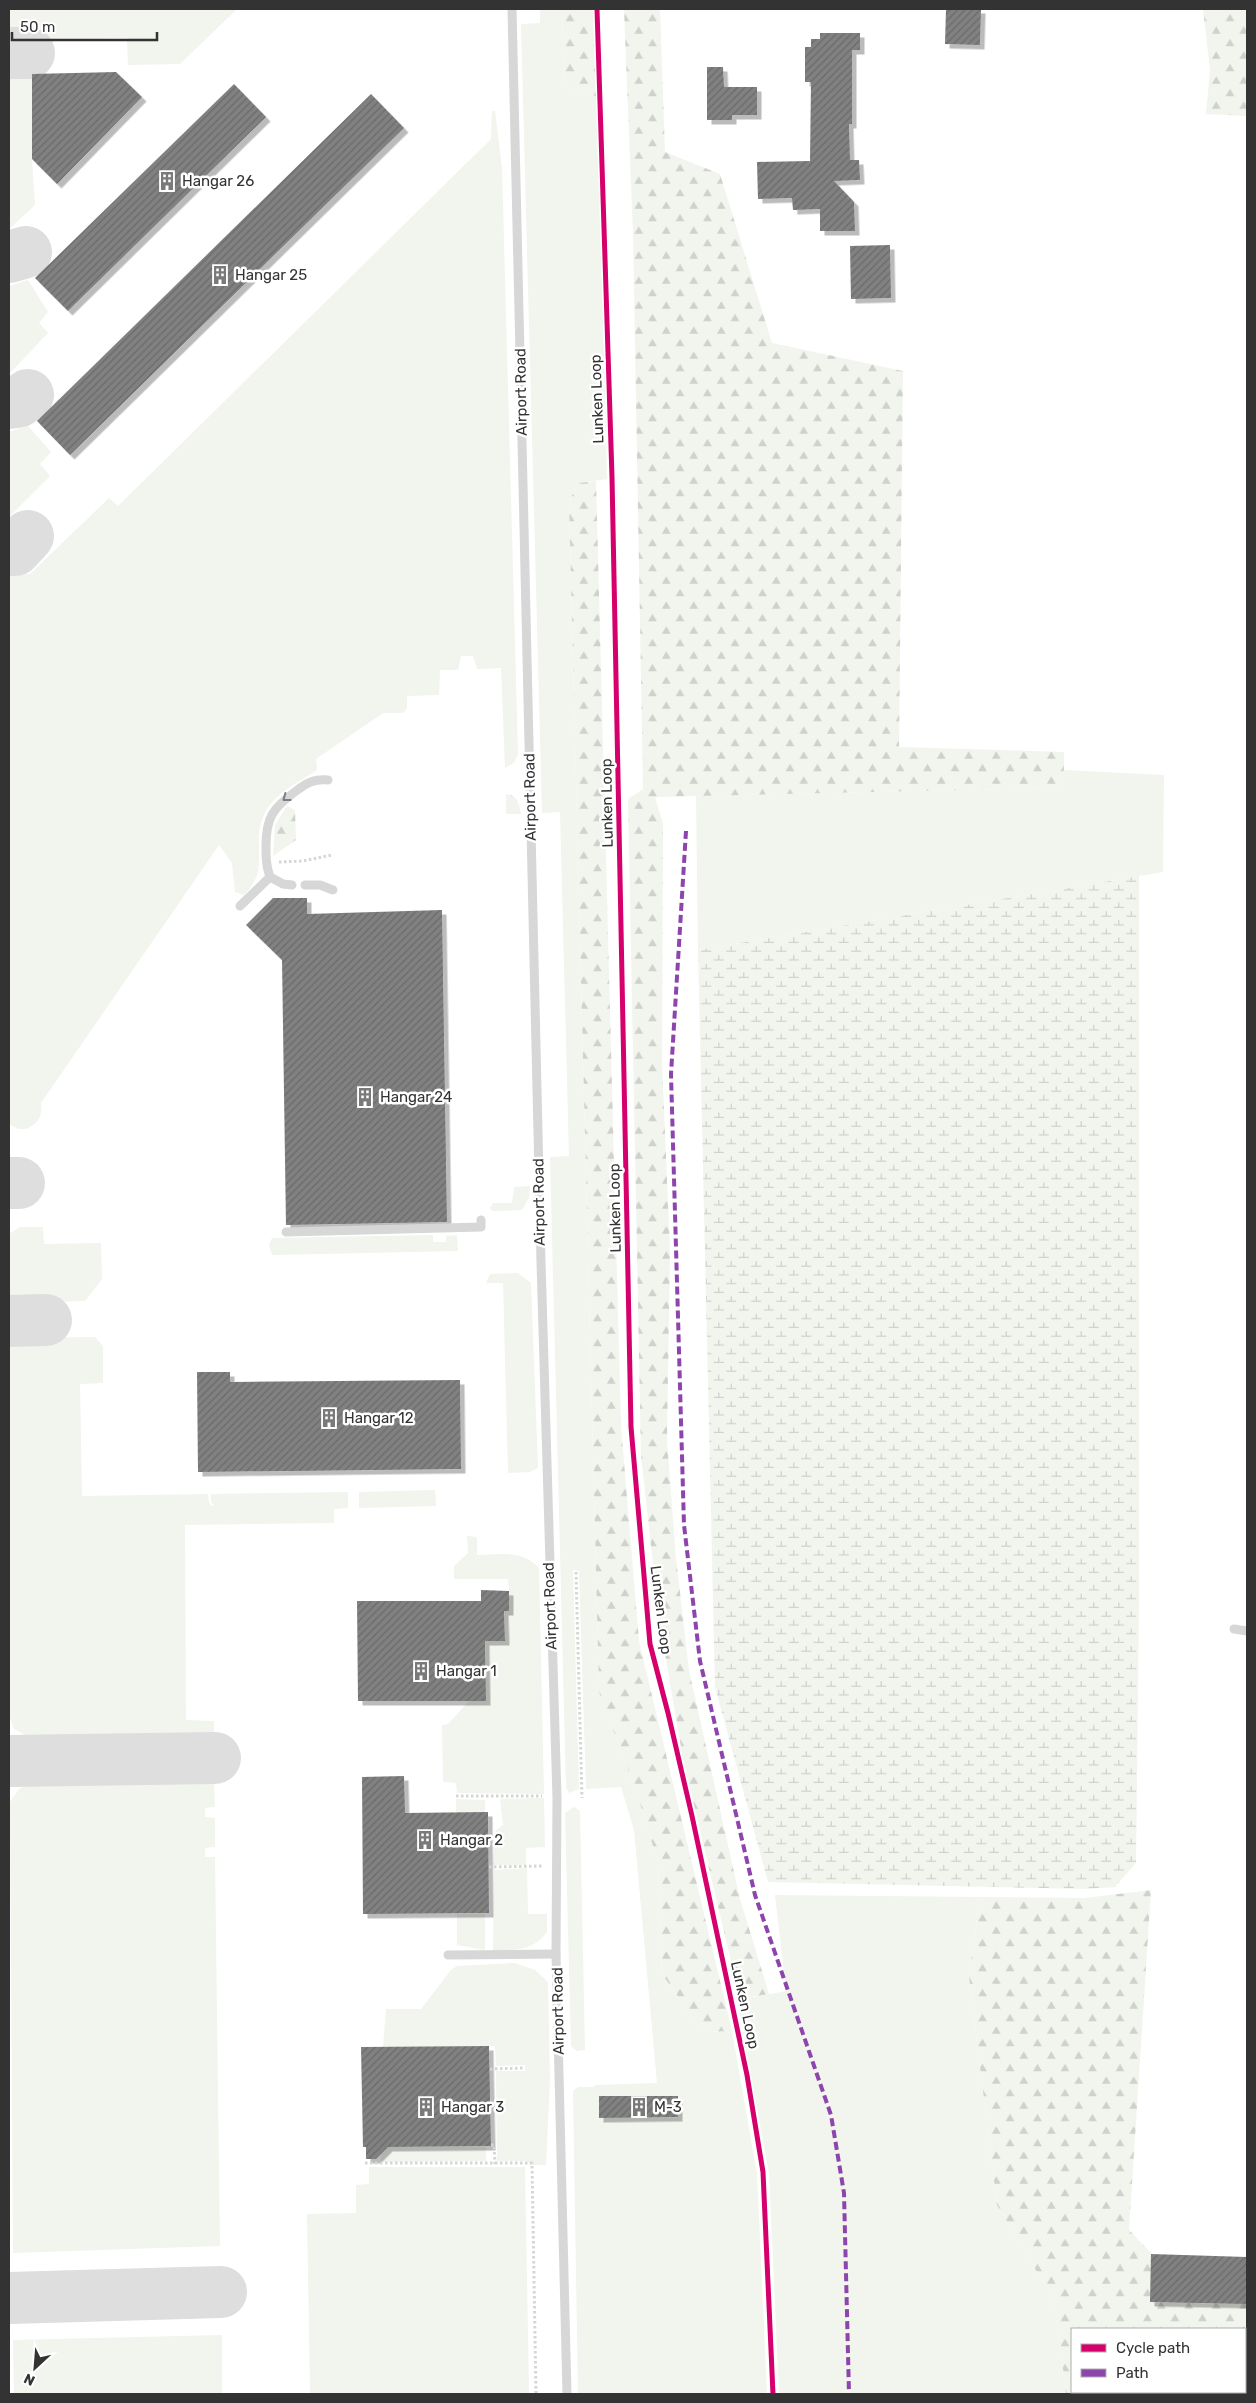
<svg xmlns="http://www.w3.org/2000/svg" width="1256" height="2403" viewBox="0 0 1256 2403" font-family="Rubik,sans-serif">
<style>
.green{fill:#f1f5ed}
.forest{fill:url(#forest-firs)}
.wetland{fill:url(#wetland-marsh)}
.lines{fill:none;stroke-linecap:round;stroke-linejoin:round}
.taxiway{stroke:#dedede;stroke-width:52}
.building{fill:url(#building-hatch);filter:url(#shadow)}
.path{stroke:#d6d6d6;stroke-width:3;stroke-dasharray:2.5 2.5;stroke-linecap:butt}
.lane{stroke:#d7d7d7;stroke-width:9}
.quiet{stroke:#8e44ad;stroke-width:4;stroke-dasharray:8 4;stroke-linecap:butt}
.cycleway-casing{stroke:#fff;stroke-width:8}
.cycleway{stroke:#d6006c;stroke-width:5}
.oneway{stroke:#7d7d7d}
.labels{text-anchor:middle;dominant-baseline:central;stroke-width:5;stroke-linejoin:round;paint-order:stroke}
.poi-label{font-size:15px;fill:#333;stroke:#fff;text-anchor:start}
.street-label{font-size:15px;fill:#333;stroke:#fff}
</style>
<defs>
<pattern id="forest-firs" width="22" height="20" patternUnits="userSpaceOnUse" patternTransform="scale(1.25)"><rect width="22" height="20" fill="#f1f5ed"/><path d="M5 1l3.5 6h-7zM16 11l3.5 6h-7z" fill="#cfd2cc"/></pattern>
<pattern id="wetland-marsh" width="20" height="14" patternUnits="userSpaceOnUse" patternTransform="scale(1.25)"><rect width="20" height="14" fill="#f1f5ed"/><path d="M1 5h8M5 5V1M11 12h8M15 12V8" fill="none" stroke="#cfd2cc"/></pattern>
<pattern id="building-hatch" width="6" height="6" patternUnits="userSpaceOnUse" patternTransform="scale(1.25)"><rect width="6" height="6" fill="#818181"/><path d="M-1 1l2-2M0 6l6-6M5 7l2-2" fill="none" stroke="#6a6a6a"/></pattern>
<filter id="shadow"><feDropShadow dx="4.5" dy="4.5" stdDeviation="0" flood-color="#0004"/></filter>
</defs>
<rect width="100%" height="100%" fill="#fff"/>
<g class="green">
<polygon points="27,9 237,9 180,64 128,65 127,38 9,39 9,10"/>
<polygon points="540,9 562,9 564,86 598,97 607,479 578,483 569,502 599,1692 636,1791 658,1862 662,1974 703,2032 732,2031 757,2174 767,2394 578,2394 573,2091 578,2087 594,2087 594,2085 657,2083 634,1830 621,1787 586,1789 579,1571 573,1570 579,1789 569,1793 566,1788 550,1157 569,1156 560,812 542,813 521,24 540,23"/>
<polygon points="33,65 32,159 35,205 9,229 9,66"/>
<path d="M492 111H495L502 168 518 754 514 763 505 768 501 668 477 669 473 656H461L458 670H440L439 695 407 696V709L403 713H383L316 759 317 770C299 782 273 794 264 815 250 845 272 867 244 895L235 892 232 863 219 845 41 1103C43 1116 38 1124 26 1129H18L9 1124V576L30 574 109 498 118 506 491 139Z"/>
<polygon points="28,280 48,312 39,323 48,333 9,374 9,286"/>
<polygon points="28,426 51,452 40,464 50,476 9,517 9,432"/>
<polygon points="1064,770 1164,775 1163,872 698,950 696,796 1056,788"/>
<polygon points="530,1186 529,1198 522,1210 492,1211 490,1208 493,1203 512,1203 514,1187"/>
<polygon points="20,1227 43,1227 44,1244 101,1243 102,1279 85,1301 18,1303 9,1294 9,1234"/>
<polygon points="433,1235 433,1242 446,1242 446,1236 457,1235 458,1251 272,1255 269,1245 272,1238"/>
<polygon points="518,1273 531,1283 538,1468 530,1472 508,1473 503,1283 486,1283 490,1274"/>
<polygon points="95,1337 103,1346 103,1383 80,1384 82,1496 208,1494 209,1503 212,1506 214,1505 211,1502 211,1494 348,1492 348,1508 334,1509 334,1523 185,1525 186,1720 214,1721 214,1736 33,1739 14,1729 9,1715 9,1348 19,1338"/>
<polygon points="435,1490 436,1506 359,1508 359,1492"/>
<path d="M467 1536 477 1537V1555C501 1555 522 1549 539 1568L544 1794 457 1793 456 1783 443 1782 442 1725 448 1724 469 1701 485 1641H505L504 1611 509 1591 508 1579H454V1566L468 1553Z"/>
<polygon points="214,1779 215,1807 205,1808 205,1817 215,1818 215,1847 205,1848 205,1857 215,1857 220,2246 13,2253 10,1802 20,1788 35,1782"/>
<polygon points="544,1798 545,1847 526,1848 526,1865 493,1865 495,1831 503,1825 500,1799"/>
<polygon points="456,1799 485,1800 485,1812 456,1813"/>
<polygon points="574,1807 580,1811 585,2050 577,2051 571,2046 565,1813"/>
<path d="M527 1868 528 1914H547V1932C533 1951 515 1950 493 1951L494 1870Z"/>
<polygon points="775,1895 980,1897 969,1977 997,2205 1055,2302 1066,2394 779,2394 769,2173 737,2000 786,1991"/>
<polygon points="485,1913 485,1950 457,1945 457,1914"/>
<polygon points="515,1963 535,1970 548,1982 550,2080 546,2165 531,2165 527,2161 497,2161 496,2071 525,2071 525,2065 496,2066 495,2046 383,2047 386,2009 421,2009 451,1970 457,1966"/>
<polygon points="486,2146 486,2161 381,2162 381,2147"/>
<polygon points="369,2167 525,2167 529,2394 310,2394 307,2214 356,2213 356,2185 369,2184"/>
<polygon points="1245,2333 1247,2333 1247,2394 1235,2394 1235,2392 1245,2392"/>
<polygon points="222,2335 222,2394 14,2394 13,2340"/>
<rect x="1091" y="2392" width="100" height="2"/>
</g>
<g class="forest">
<polygon points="562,9 595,9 598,97 564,86"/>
<polygon points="624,9 660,9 665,152 720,174 772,343 903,371 899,747 1064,752 1064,770 1056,788 655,797 663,824 662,1063 670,1250 667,1441 676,1558 689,1670 740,1899 769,1994 740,1999 683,1759 659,1619 641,1455 628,799 643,789 633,233"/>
<polygon points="1203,9 1247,9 1247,116 1206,114 1210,70"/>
<polygon points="596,481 621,1426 639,1641 732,2031 703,2032 662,1974 658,1862 636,1791 599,1692 569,502 578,483"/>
<path d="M506 794C518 795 519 804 521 814H506Z"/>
<polygon points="287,806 295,810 296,840 273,856 275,825"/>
<polygon points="1151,1890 1129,2230 1152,2254 1151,2301 1247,2303 1247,2333 1245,2333 1245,2329 1072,2329 1072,2392 1091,2392 1091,2394 1066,2394 1055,2302 997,2205 969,1977 980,1897 1085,1898"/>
</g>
<polygon class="wetland" points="1139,876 1139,1600 1136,1863 1115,1887 1087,1889 768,1882 715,1687 698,950"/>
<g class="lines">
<g class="taxiway">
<polyline points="9,53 29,53"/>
<polyline points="9,257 26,252"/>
<polyline points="9,403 18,402 28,395"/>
<polyline points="9,550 15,550 28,536"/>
<polyline points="9,1183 19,1183"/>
<polyline points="9,1321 46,1320"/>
<polyline points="9,1761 215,1758"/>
<polyline points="9,2298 221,2292"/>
</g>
</g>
<g class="building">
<polygon points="946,9 981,9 980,45 945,44"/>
<polygon points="820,33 860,33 860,50 852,50 852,124 849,124 850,160 859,160 860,180 834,181 854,202 855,231 820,231 820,209 793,210 792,198 758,199 757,162 810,161 811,82 805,82 805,47 811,47 811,39 820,39"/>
<polygon points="707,67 723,67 724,87 757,87 757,115 732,115 732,120 707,120"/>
<polygon points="116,72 142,97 57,184 32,159 32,74"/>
<polygon points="234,84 266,117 68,311 35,278"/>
<polygon points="371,94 404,128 70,455 37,421"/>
<polygon points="890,245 891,298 851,299 850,246"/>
<polygon points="273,898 307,898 307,914 442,910 447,1222 286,1225 282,960 246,925"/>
<polygon points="197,1372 230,1372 230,1382 460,1380 461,1469 198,1472"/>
<polygon points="481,1590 509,1591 509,1611 504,1611 505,1641 485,1641 486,1701 358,1701 357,1601 481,1601"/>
<polygon points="404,1776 405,1813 488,1812 489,1913 363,1914 362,1777"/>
<polygon points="489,2046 491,2146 388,2147 376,2159 366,2159 366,2147 363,2147 361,2047"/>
<polygon points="599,2096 678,2096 678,2117 599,2118"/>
<polygon points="1151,2254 1247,2257 1247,2304 1150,2302"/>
</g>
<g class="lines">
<g class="path">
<polyline points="279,862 303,861 332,855"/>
<polyline points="576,1572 582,1798"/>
<polyline points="456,1796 542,1796"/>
<polyline points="489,1867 543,1866"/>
<polyline points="490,2069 523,2068"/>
<polyline points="491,2145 494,2145 495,2164"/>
<polyline points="365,2163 532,2163 536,2394"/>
</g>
<g class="lane">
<polyline points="512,9 541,1262 557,1798 556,1954 567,2394"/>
<path d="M292 885 283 884 270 877C266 866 266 857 266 846 266 817 273 808 296 791 308 782 314 779 328 780"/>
<polyline points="305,885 320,885 333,890"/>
<polyline points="240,906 270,877"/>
<polyline points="286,1232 481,1227 481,1220"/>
<polyline points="1234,1629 1247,1631"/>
<polyline points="448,1955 556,1954"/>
</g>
<polyline class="quiet" points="686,831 671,1074 684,1525 700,1661 755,1895 831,2115 844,2193 849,2394"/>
<g class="cycleway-casing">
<polyline id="cycleway" points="597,9 612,477 631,1427 650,1644 668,1713 692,1816 747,2075 763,2172 773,2394"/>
</g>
<use href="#cycleway" class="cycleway"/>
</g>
<defs><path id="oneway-chevron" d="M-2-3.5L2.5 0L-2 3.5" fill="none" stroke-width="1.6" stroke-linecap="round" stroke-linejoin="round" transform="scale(1.25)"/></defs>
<use class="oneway" href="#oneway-chevron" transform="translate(286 798) rotate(143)"/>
<defs>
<g id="building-bare" transform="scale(1.5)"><path d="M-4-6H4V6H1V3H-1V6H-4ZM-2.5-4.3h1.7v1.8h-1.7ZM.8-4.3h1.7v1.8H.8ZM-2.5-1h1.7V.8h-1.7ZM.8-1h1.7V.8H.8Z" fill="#7a7a7a" stroke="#fff" stroke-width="2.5" paint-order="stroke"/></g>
</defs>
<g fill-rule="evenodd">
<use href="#building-bare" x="167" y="181"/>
<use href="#building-bare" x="220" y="275"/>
<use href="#building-bare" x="365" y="1097"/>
<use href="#building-bare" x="329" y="1418"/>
<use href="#building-bare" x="421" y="1671"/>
<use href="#building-bare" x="425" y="1840"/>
<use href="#building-bare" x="426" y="2107"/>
<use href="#building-bare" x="639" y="2107"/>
</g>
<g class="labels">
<g class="poi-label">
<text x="182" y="181">Hangar 26</text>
<text x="235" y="275">Hangar 25</text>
<text x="380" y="1097">Hangar 24</text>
<text x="344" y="1418">Hangar 12</text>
<text x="436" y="1671">Hangar 1</text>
<text x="440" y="1840">Hangar 2</text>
<text x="441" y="2107">Hangar 3</text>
<text x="654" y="2107">M-3</text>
</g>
<g class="street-label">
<text transform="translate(521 392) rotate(-91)">Airport Road</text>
<text transform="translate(597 399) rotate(-92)">Lunken Loop</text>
<text transform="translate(530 797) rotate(-91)">Airport Road</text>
<text transform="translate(607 803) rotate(-91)">Lunken Loop</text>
<text transform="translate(539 1202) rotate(-91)">Airport Road</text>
<text transform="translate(615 1208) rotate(-91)">Lunken Loop</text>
<text transform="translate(550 1606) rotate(-92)">Airport Road</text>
<text transform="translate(661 1610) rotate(83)">Lunken Loop</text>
<text transform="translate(745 2005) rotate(78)">Lunken Loop</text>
<text transform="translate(558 2011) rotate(-91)">Airport Road</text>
</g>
</g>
<rect width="1256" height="2403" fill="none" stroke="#333333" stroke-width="20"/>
<rect x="1071" y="2328" width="175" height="65" fill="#ffffff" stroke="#adadad"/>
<rect x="1081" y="2344" width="25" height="8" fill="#d6006c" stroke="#adadad"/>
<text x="1116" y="2353" font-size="15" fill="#333333">Cycle path</text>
<rect x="1081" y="2369" width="25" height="8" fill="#8e44ad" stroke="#adadad"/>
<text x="1116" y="2378" font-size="15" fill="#333333">Path</text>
<g transform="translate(35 2368) rotate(206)" stroke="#ffffff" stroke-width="4" paint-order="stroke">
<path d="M0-4L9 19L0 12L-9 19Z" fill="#333333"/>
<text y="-8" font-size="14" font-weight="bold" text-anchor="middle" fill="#333333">N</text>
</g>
<path d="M12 32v8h145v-8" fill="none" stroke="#333333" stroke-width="2.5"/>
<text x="20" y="32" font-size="15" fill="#333333" stroke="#ffffff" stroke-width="4" paint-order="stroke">50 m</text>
</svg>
